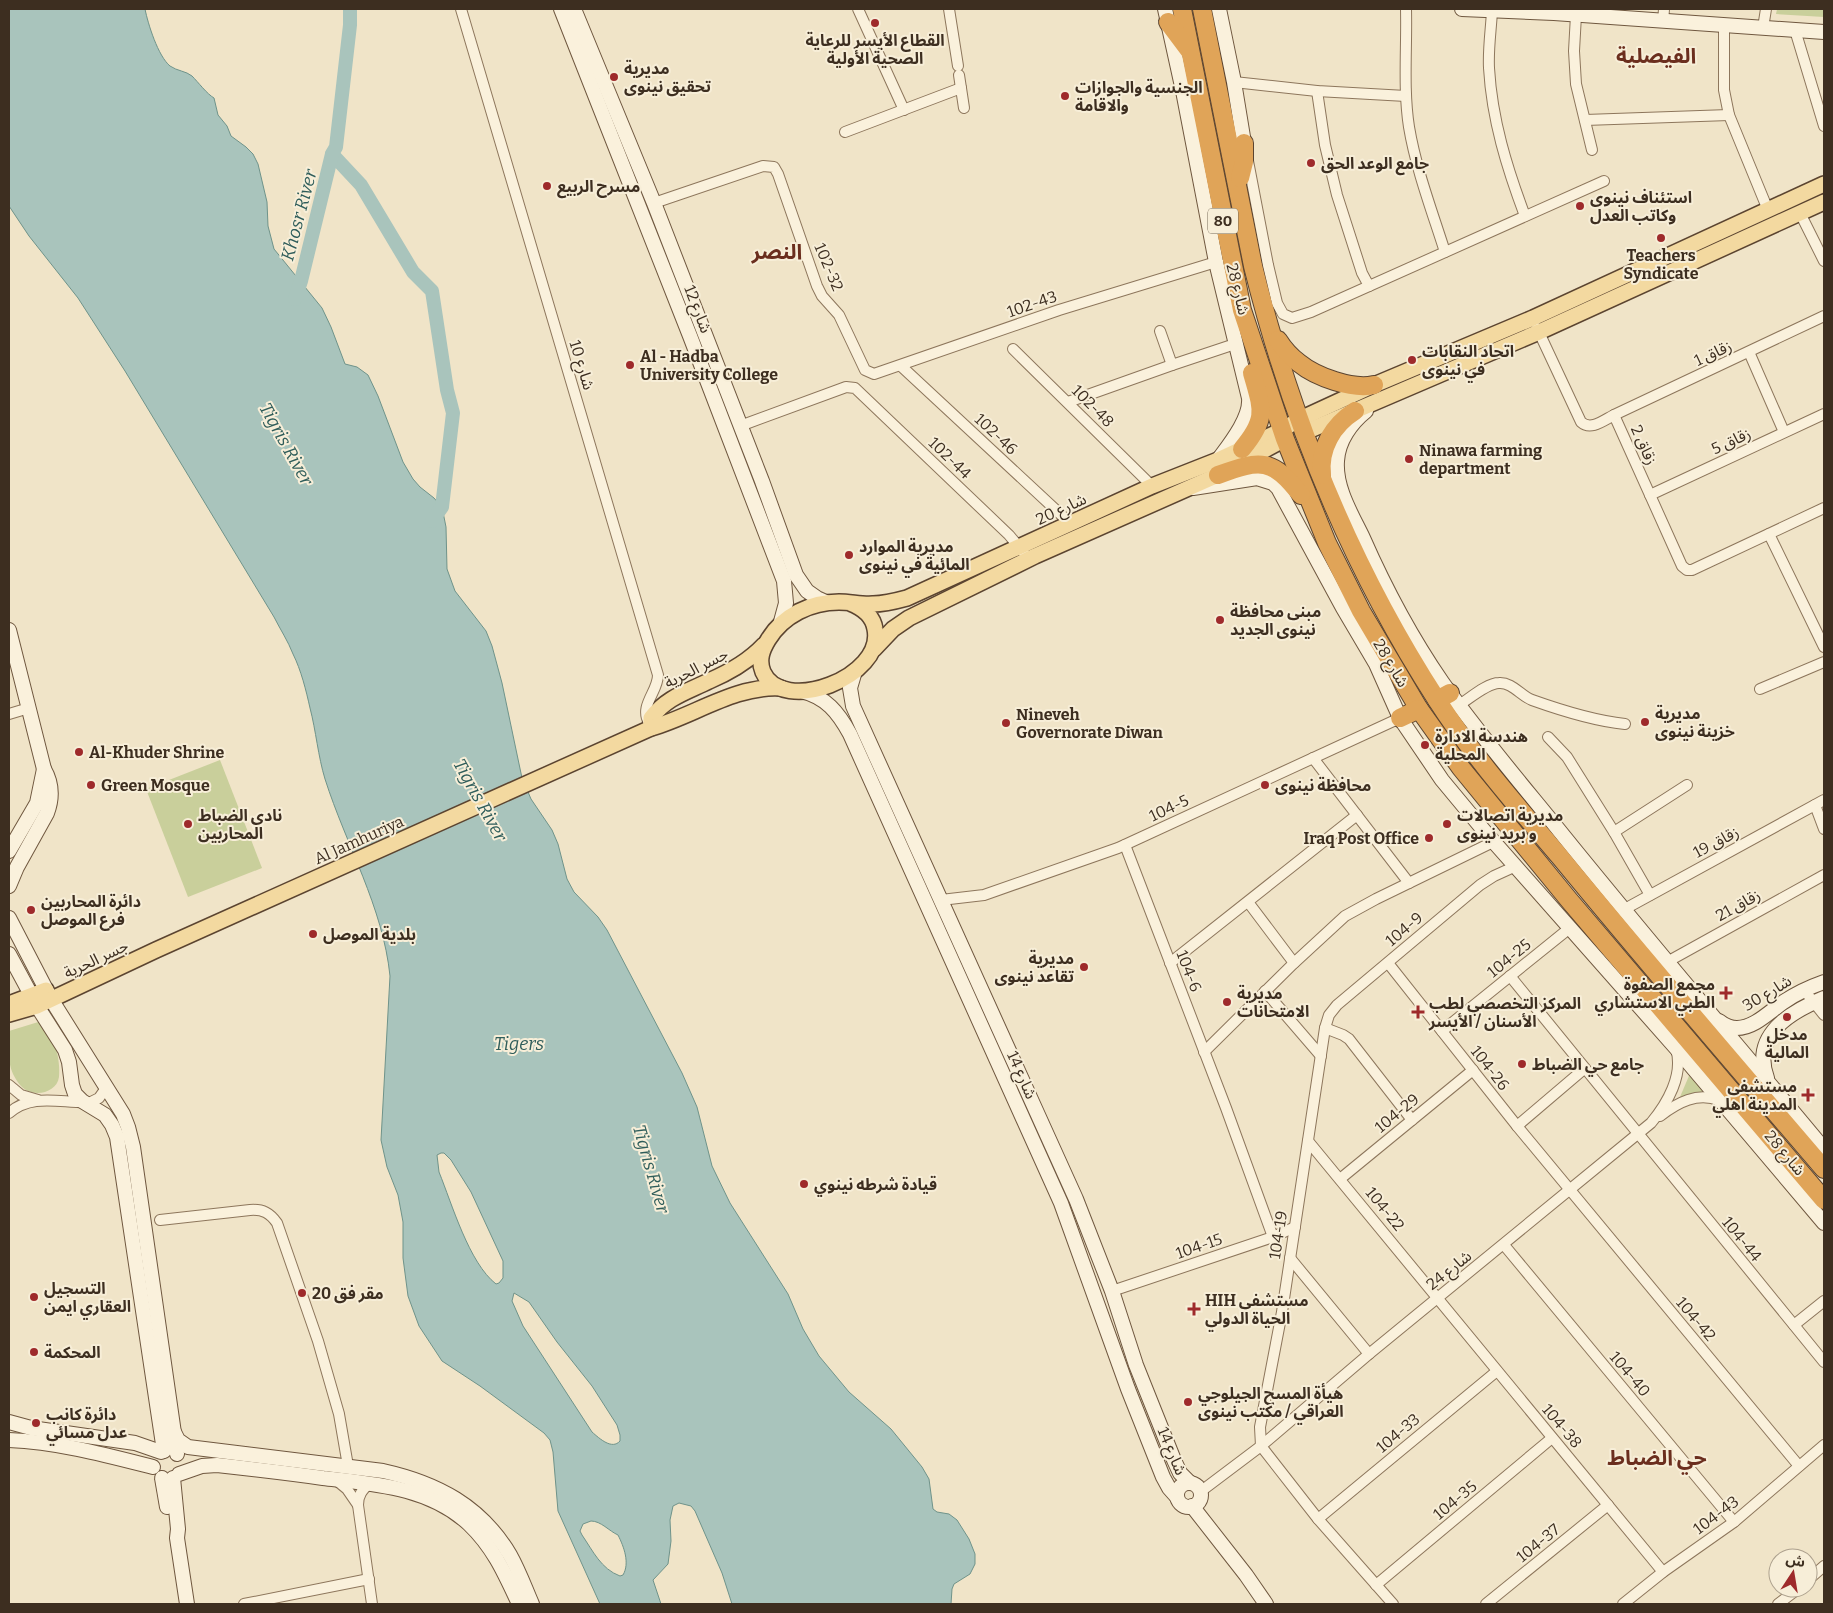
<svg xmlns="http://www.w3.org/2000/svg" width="1833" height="1613" viewBox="0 0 1833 1613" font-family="Bitter,'Noto Sans Arabic',serif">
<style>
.green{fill:#c9cf9b}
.water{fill:#a9c4bc;stroke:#6f938a;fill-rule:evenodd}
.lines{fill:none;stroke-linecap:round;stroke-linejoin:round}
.river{stroke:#a9c4bc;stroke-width:14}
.street-casing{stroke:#8d765c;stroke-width:12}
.secondary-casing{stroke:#6f573f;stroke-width:16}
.primary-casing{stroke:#5b4430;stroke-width:18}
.highway-casing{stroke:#5b4430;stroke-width:20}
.street{stroke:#faf1dc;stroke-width:10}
.secondary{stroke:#faf1dc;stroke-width:14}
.primary{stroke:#f3d9a0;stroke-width:15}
.highway{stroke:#e0a458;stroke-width:18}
.poi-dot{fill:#9e2a2b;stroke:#f7eed8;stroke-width:2}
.labels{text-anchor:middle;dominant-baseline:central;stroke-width:4;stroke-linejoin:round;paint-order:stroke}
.shield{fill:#f7eed8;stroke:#756857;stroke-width:1}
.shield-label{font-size:15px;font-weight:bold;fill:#3d2e20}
.poi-label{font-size:16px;font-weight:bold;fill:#3d2e20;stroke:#f7eed8;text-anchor:start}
.street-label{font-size:16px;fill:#3d2e20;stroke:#f7eed8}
.water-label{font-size:18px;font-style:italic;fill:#2f5d5a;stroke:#f7eed8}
.district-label{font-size:21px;font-weight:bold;fill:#6b2e1e;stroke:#f7eed8}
</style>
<rect width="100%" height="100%" fill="#f0e4c8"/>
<g class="green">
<polygon points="1777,9 1824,9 1824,17 1776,14"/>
<polygon points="220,760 262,868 188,897 146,789"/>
<path d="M48 1019C53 1035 61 1060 59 1077 57 1091 40 1096 28 1091 21 1088 16 1080 13 1074 7 1061 9 1045 9 1031Z"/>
<polygon points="1697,1057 1722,1087 1680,1097"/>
</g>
<path class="water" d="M9 9H145C148 24 158 56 170 66 177 71 186 71 192 76 198 82 207 94 214 98L218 115 227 126 231 136 246 147 253 154 258 164 267 202 268 226 274 249 322 308 331 327 345 364 357 367 368 375 378 396 403 462 413 479 420 487 434 498 442 507 446 527 447 569 455 591 486 631 492 646 502 683 522 778 531 799 552 830 558 844 567 879 574 892 598 917 607 930 682 1073 697 1107 712 1166 730 1203 788 1294 803 1329 819 1356 849 1392 891 1429 922 1467 929 1479 933 1509 937 1512 949 1514 957 1520 969 1539 975 1554V1564L970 1574 954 1584 952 1589 951 1604H732L722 1573 695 1511 691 1506 679 1503 673 1506 670 1520 671 1541 668 1564 653 1580 661 1604H600L558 1511 553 1452 550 1440 544 1433 480 1386 442 1361 419 1326 408 1296 403 1258V1222L398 1195 387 1167 381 1140 390 976C383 907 346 845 325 779 318 756 316 731 310 708 306 690 301 670 293 654 288 641 280 629 274 617L125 371 78 298 29 236 9 206ZM441 1153H444L451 1160 471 1192 503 1261V1278L499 1283 496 1284C469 1263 452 1204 439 1172L437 1155ZM514 1293 529 1302 557 1342 592 1386 617 1425 620 1435V1441C612 1450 600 1439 592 1432L523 1326 512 1301ZM591 1521C601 1521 609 1531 618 1535 624 1547 630 1563 623 1575L620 1576C601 1569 593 1551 582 1535L580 1531 583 1524Z"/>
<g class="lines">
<g class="river">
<polyline points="332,154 361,185 413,272 432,291 447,390 453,413 442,507 432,521"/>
<polyline points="295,299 301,281 332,154 336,147 350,25 350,9"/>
</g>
<g class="street-casing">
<g id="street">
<path d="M461 9 658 675C658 692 639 705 649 723"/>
<polyline points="858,9 904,110"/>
<polyline points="949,9 958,66"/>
<path d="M1406 9C1407 47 1403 89 1409 127 1416 169 1432 211 1445 252"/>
<path d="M1492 11C1491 30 1488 49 1489 68 1492 120 1507 168 1525 216"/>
<polyline points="1576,15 1574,51 1576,84 1592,150"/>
<polyline points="1663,22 1664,9"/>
<polyline points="1724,25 1724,90 1729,115 1768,210"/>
<polyline points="1763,28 1766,9"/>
<polyline points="1795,30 1824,126"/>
<polyline points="959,75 964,108"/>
<polyline points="1234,82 1317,91 1406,96"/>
<polyline points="1317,91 1325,145 1337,195 1362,273 1369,286"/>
<polyline points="1585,120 1729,115"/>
<polyline points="845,132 961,88"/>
<polyline points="1248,161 1268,265 1277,303 1283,314 1292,318 1311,312 1604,181"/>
<polyline points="654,203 763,166 774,167 778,174 817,286 822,296 839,315 865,370 874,374 1059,310 1216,262"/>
<polyline points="1800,213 1824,261"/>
<path d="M1537 328 1581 422C1591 431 1604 420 1614 415L1682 566 1687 570H1692L1824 508"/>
<polyline points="1160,331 1172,365"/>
<polyline points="1013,349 1152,486"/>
<polyline points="1749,352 1784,432"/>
<polyline points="901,366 1071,524"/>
<polyline points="1068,402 1172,365 1235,344"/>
<polyline points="1614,415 1824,316"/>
<polyline points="740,426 846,387 855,388 1009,535 1029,559"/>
<polyline points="1650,495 1824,414"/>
<polyline points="1769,534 1824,647"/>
<polyline points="1760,689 1824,662"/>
<path d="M1459 705C1469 699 1487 683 1499 683 1512 682 1521 696 1532 700 1560 710 1596 721 1625 724"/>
<polyline points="9,714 29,708"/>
<polyline points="1548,737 1567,757 1614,832 1650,895"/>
<polyline points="1313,758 1409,883"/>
<polyline points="1815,805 1824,829"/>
<polyline points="1614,832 1687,785"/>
<polyline points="1125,845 1226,1108 1273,1237"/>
<polyline points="941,900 984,895 1118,848 1400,718"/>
<polyline points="1248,902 1294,963"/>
<polyline points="1623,910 1824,800"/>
<polyline points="1667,962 1824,875"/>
<polyline points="1170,963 1357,815"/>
<polyline points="1388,963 1517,1126 1799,1466"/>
<polyline points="1510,976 1824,1362"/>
<polyline points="1804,990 1824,1015"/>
<polyline points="1265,991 1321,1056"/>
<polyline points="1325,1028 1343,1035 1349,1039 1412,1120"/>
<polyline points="1442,1031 1571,927"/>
<polyline points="1204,1052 1294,963 1345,916 1376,899 1493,842"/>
<polyline points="9,1085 21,1095 38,1100"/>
<path d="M9 1113C33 1092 63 1104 91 1102L99 1098 106 1088"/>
<path d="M1660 1116C1677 1103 1698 1091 1720 1101"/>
<polyline points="1517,1126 1584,1069"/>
<polyline points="1308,1141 1663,1572"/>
<polyline points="1340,1179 1473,1070"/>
<path d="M160 1220 250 1210C263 1209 270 1213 277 1223L318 1341 339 1414 348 1466"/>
<polyline points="1504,1245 1734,1522"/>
<polyline points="1290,1258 1369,1354"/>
<polyline points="1112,1291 1273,1237 1295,1227"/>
<polyline points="1794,1325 1824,1301"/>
<polyline points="336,1480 347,1489 358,1505"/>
<path d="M370 1483C362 1490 358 1495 358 1505L372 1604"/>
<path d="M1200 1492 1261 1446 1369 1354 1651 1123C1667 1104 1684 1075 1676 1049"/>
<polyline points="1318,1519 1497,1371"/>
<polyline points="1808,1580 1824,1566"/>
<polyline points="1376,1585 1552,1438"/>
<polyline points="244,1604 369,1579"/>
<polyline points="1393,1604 1318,1519 1261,1446 1260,1427 1282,1312 1325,1028 1329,1015 1337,1005 1480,885 1494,876 1516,866"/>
<polyline points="1486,1604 1608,1505"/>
<polyline points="1623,1604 1663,1572 1734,1522 1824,1445"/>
<polyline points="1778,1604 1799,1588"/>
</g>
</g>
<g class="secondary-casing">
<g id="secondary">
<polyline points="561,9 690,336 784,581 786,603 780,625"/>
<polyline points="574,9 654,203 762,481 796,575 807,591 817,598 828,603"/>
<path d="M1165 9 1183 91 1216 262 1249 398C1251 418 1229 445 1218 460"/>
<polyline points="1219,9 1234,82 1244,143"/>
<polyline points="1462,9 1554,13 1824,32"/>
<path d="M1366 411C1351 423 1338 441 1337 461 1335 488 1352 515 1363 538 1385 588 1411 637 1442 682 1478 733 1519 781 1558 829 1645 937 1735 1042 1824 1149"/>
<polyline points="1193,488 1257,478 1273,483 1278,488 1343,608 1376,664 1400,718 1442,780 1486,833 1676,1048 1824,1223"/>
<path d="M9 630 44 769C52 783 53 797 47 813L17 867 9 886"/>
<polyline points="855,671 850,688 853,706 1076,1199 1112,1291 1136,1365 1174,1460 1180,1473 1190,1483"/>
<path d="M801 691C826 697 838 712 850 734L1061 1203 1128 1389 1163 1477 1169 1488 1177 1497"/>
<polyline points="9,851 37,803 44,769"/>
<polyline points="9,918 51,999 123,1114 128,1127 133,1147 177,1454"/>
<polyline points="9,954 37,1006 65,1050 69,1062 72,1085 75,1094 82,1101 105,1115 112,1125 117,1137 164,1451"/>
<path d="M1719 1021C1724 1025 1730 1028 1737 1028 1755 1028 1771 1010 1785 1001 1797 993 1810 987 1824 982"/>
<path d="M1767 1078C1751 1035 1790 1012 1824 998"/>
<polyline points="9,1422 31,1428 135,1443 161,1452"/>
<path d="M174 1432 178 1440 188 1447 383 1471C437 1483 481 1506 510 1555 519 1571 525 1588 532 1604"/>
<path d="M9 1440C58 1442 106 1455 153 1467"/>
<path d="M179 1474 202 1466 217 1465C253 1469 288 1473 323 1478 374 1484 429 1487 469 1524 494 1548 505 1574 519 1604"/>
<polyline points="162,1478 167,1507"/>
<polyline points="173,1478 178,1529 177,1538 187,1604"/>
<circle cx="1189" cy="1495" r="12"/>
<polyline points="1192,1506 1246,1575 1266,1604"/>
</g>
</g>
<g class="primary-casing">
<g id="primary">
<polyline points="1303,433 1539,332 1824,202"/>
<path d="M850 603C863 608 873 616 875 629 885 677 782 716 763 672 758 660 762 650 768 640 783 615 811 602 839 602 851 602 862 605 873 604 885 604 896 601 907 598L1152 486 1218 460 1282 430 1298 420 1374 385 1533 318 1824 184"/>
<polyline points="874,649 893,629 909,618 1035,556 1218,475 1285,439"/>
<path d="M651 728V718C667 697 687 692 709 681 730 672 749 661 764 645"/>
<polyline points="9,1004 46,990"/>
<path d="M9 1014 37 1006 156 950 651 728C694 716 735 685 781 688"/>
</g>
</g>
<g class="highway-casing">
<g id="highway">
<polyline points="1182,9 1242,310 1285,439 1327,543 1361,611 1419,709 1461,768 1569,900 1824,1200"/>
<path d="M1202 9 1253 266C1291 419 1351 567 1437 700 1473 756 1518 807 1561 858 1647 963 1736 1066 1824 1169"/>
<polyline points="1168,22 1189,50"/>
<polyline points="1240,178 1244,162 1244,143"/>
<path d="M1278 340C1283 348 1291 357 1299 363 1316 377 1353 390 1374 385"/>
<path d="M1242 449C1268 418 1262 409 1252 373"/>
<path d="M1218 475C1261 459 1272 458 1301 495"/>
<path d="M1322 475C1319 448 1333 425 1355 411"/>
<polyline points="1437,700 1450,693"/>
<polyline points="1400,718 1419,709"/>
</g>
</g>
<use href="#street" class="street"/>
<use href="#secondary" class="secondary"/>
<use href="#primary" class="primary"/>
<use href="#highway" class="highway"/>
</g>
<g class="poi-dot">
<circle cx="875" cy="23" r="5"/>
<circle cx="614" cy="77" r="5"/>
<circle cx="1065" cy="96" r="5"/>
<circle cx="1311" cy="163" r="5"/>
<circle cx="547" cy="186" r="5"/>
<circle cx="1580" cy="206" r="5"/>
<circle cx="1661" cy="238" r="5"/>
<circle cx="1412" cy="360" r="5"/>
<circle cx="630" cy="365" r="5"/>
<circle cx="1409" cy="459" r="5"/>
<circle cx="849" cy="555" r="5"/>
<circle cx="1220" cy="620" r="5"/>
<circle cx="1645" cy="722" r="5"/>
<circle cx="1006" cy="723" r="5"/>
<circle cx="1425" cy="745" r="5"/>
<circle cx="79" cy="752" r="5"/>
<circle cx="91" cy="785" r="5"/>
<circle cx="1265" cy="785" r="5"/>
<circle cx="188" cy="824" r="5"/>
<circle cx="1447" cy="824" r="5"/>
<circle cx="1429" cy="838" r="5"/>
<circle cx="31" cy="910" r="5"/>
<circle cx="313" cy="934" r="5"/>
<circle cx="1084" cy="967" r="5"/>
<path d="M1723.5 985.5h5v5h5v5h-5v5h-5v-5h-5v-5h5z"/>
<circle cx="1227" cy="1002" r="5"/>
<path d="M1415.5 1004.5h5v5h5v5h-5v5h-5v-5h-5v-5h5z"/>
<circle cx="1787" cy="1017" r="5"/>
<circle cx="1522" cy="1064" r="5"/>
<path d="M1805.5 1087.5h5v5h5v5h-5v5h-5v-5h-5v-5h5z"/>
<circle cx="804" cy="1184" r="5"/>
<circle cx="302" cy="1293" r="5"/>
<circle cx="34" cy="1297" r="5"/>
<path d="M1191.5 1301.5h5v5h5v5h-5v5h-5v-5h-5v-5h5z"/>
<circle cx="34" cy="1352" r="5"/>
<circle cx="1188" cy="1402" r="5"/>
<circle cx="36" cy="1423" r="5"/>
</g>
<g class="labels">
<rect class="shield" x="1208" y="208.5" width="30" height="25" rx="4"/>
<g class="shield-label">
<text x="1223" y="221">80</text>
</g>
<g class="poi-label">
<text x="875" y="40" text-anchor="middle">القطاع الأيسر للرعاية<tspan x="875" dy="18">الصحية الأولية</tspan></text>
<text x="624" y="68">مديرية<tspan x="624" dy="18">تحقيق نينوى</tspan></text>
<text x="1075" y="87">الجنسية والجوازات<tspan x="1075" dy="18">والاقامة</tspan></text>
<text x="1321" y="163">جامع الوعد الحق</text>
<text x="557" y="186">مسرح الربيع</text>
<text x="1590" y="197">استئناف نينوى<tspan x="1590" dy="18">وكاتب العدل</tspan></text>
<text x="1661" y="255" text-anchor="middle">Teachers<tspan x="1661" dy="18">Syndicate</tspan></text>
<text x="1422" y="351">اتحاد النقابات<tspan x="1422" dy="18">في نينوى</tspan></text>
<text x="640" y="356">Al - Hadba<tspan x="640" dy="18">University College</tspan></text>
<text x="1419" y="450">Ninawa farming<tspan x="1419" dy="18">department</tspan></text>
<text x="859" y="546">مديرية الموارد<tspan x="859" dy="18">المائية في نينوى</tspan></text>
<text x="1230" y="611">مبنى محافظة<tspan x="1230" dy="18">نينوى الجديد</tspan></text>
<text x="1655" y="713">مديرية<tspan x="1655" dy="18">خزينة نينوى</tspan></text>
<text x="1016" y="714">Nineveh<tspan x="1016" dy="18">Governorate Diwan</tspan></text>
<text x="1435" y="736">هندسة الادارة<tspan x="1435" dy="18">المحلية</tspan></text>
<text x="89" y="752">Al-Khuder Shrine</text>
<text x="101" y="785">Green Mosque</text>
<text x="1275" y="785">محافظة نينوى</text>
<text x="198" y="815">نادي الضباط<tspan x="198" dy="18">المحاربين</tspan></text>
<text x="1457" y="815">مديرية اتصالات<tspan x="1457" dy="18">و بريد نينوى</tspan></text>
<text x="1419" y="838" text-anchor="end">Iraq Post Office</text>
<text x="41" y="901">دائرة المحاربين<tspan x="41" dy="18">فرع الموصل</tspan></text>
<text x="323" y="934">بلدية الموصل</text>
<text x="1074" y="958" text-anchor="end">مديرية<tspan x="1074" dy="18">تقاعد نينوى</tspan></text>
<text x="1715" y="984" text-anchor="end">مجمع الصفوة<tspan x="1715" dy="18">الطبي الاستشاري</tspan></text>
<text x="1237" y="993">مديرية<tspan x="1237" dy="18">الامتحانات</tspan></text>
<text x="1429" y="1003">المركز التخصصي لطب<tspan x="1429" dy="18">الأسنان / الأيسر</tspan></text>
<text x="1787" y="1034" text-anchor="middle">مدخل<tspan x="1787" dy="18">المالية</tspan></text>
<text x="1532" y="1064">جامع حي الضباط</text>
<text x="1797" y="1086" text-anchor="end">مستشفى<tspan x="1797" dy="18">المدينة اهلي</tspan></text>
<text x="814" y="1184">قيادة شرطه نينوي</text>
<text x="44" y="1288">التسجيل<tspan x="44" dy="18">العقاري ايمن</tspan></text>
<text x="312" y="1293">مقر فق 20</text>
<text x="1205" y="1300">HIH مستشفى<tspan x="1205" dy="18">الحياة الدولي</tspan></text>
<text x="44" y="1352">المحكمة</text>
<text x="1198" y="1393">هيأة المسح الجيلوجي<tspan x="1198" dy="18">العراقي / مكتب نينوى</tspan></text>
<text x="46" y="1414">دائرة كانب<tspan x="46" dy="18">عدل مسائي</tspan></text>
</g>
<g class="street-label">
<text transform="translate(829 267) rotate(67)">102-32</text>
<text transform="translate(1238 289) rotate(76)">شارع 28</text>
<text transform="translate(1032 304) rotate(-19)">102-43</text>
<text transform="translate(698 309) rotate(69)">شارع 12</text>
<text transform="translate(1713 353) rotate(-25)">زقاق 1</text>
<text transform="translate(582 365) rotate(73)">شارع 10</text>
<text transform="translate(1093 406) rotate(45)">102-48</text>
<text transform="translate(996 434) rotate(43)">102-46</text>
<text transform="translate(1731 441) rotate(-25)">زقاق 5</text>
<text transform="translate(1644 445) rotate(66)">زقاق 2</text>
<text transform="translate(950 458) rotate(44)">102-44</text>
<text transform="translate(1061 509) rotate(-25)">شارع 20</text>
<text transform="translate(1391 663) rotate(59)">شارع 28</text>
<text transform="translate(696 668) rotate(-27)">جسر الحرية</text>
<text transform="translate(1169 808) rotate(-25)">104-5</text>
<text transform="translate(359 840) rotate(-24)">Al Jamhuriya</text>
<text transform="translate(1716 842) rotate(-28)">زقاق 19</text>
<text transform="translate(1738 905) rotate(-29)">زقاق 21</text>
<text transform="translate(1404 929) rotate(-40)">104-9</text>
<text transform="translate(1509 958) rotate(-39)">104-25</text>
<text transform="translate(96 959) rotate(-25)">جسر الحرية</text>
<text transform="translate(1189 971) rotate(69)">104-6</text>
<text transform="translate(1767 993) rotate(-31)">شارع 30</text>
<text transform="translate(1490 1068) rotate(52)">104-26</text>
<text transform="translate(1022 1075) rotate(66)">شارع 14</text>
<text transform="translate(1397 1113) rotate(-39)">104-29</text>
<text transform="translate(1785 1153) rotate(50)">شارع 28</text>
<text transform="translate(1385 1209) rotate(51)">104-22</text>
<text transform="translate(1278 1235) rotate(-81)">104-19</text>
<text transform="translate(1742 1239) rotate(51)">104-44</text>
<text transform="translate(1199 1246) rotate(-19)">104-15</text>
<text transform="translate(1449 1270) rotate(-39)">شارع 24</text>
<text transform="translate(1696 1319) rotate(50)">104-42</text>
<text transform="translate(1630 1374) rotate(50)">104-40</text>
<text transform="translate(1562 1426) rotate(50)">104-38</text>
<text transform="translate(1398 1433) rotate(-40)">104-33</text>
<text transform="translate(1172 1451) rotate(67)">شارع 14</text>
<text transform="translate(1455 1500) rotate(-40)">104-35</text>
<text transform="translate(1716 1515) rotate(-37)">104-43</text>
<text transform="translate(1538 1543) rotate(-39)">104-37</text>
</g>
<g class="water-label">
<text transform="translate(299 215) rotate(-75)">Khosr River</text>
<text transform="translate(286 444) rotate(61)">Tigris River</text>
<text transform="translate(480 800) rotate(61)">Tigris River</text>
<text x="519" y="1044">Tigers</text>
<text transform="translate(651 1169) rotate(74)">Tigris River</text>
</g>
<g class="district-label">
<text x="1656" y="56">الفيصلية</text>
<text x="777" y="252">النصر</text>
<text x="1657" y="1458">حي الضباط</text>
</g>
</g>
<rect width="1833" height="1613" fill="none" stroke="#3d2e20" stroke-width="20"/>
<g transform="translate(1793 1573) rotate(12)"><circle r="24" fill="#f7eed8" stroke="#ada18e"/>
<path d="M0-4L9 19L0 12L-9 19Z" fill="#9e2a2b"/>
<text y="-8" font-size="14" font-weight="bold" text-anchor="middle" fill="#3d2e20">ش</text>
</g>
</svg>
